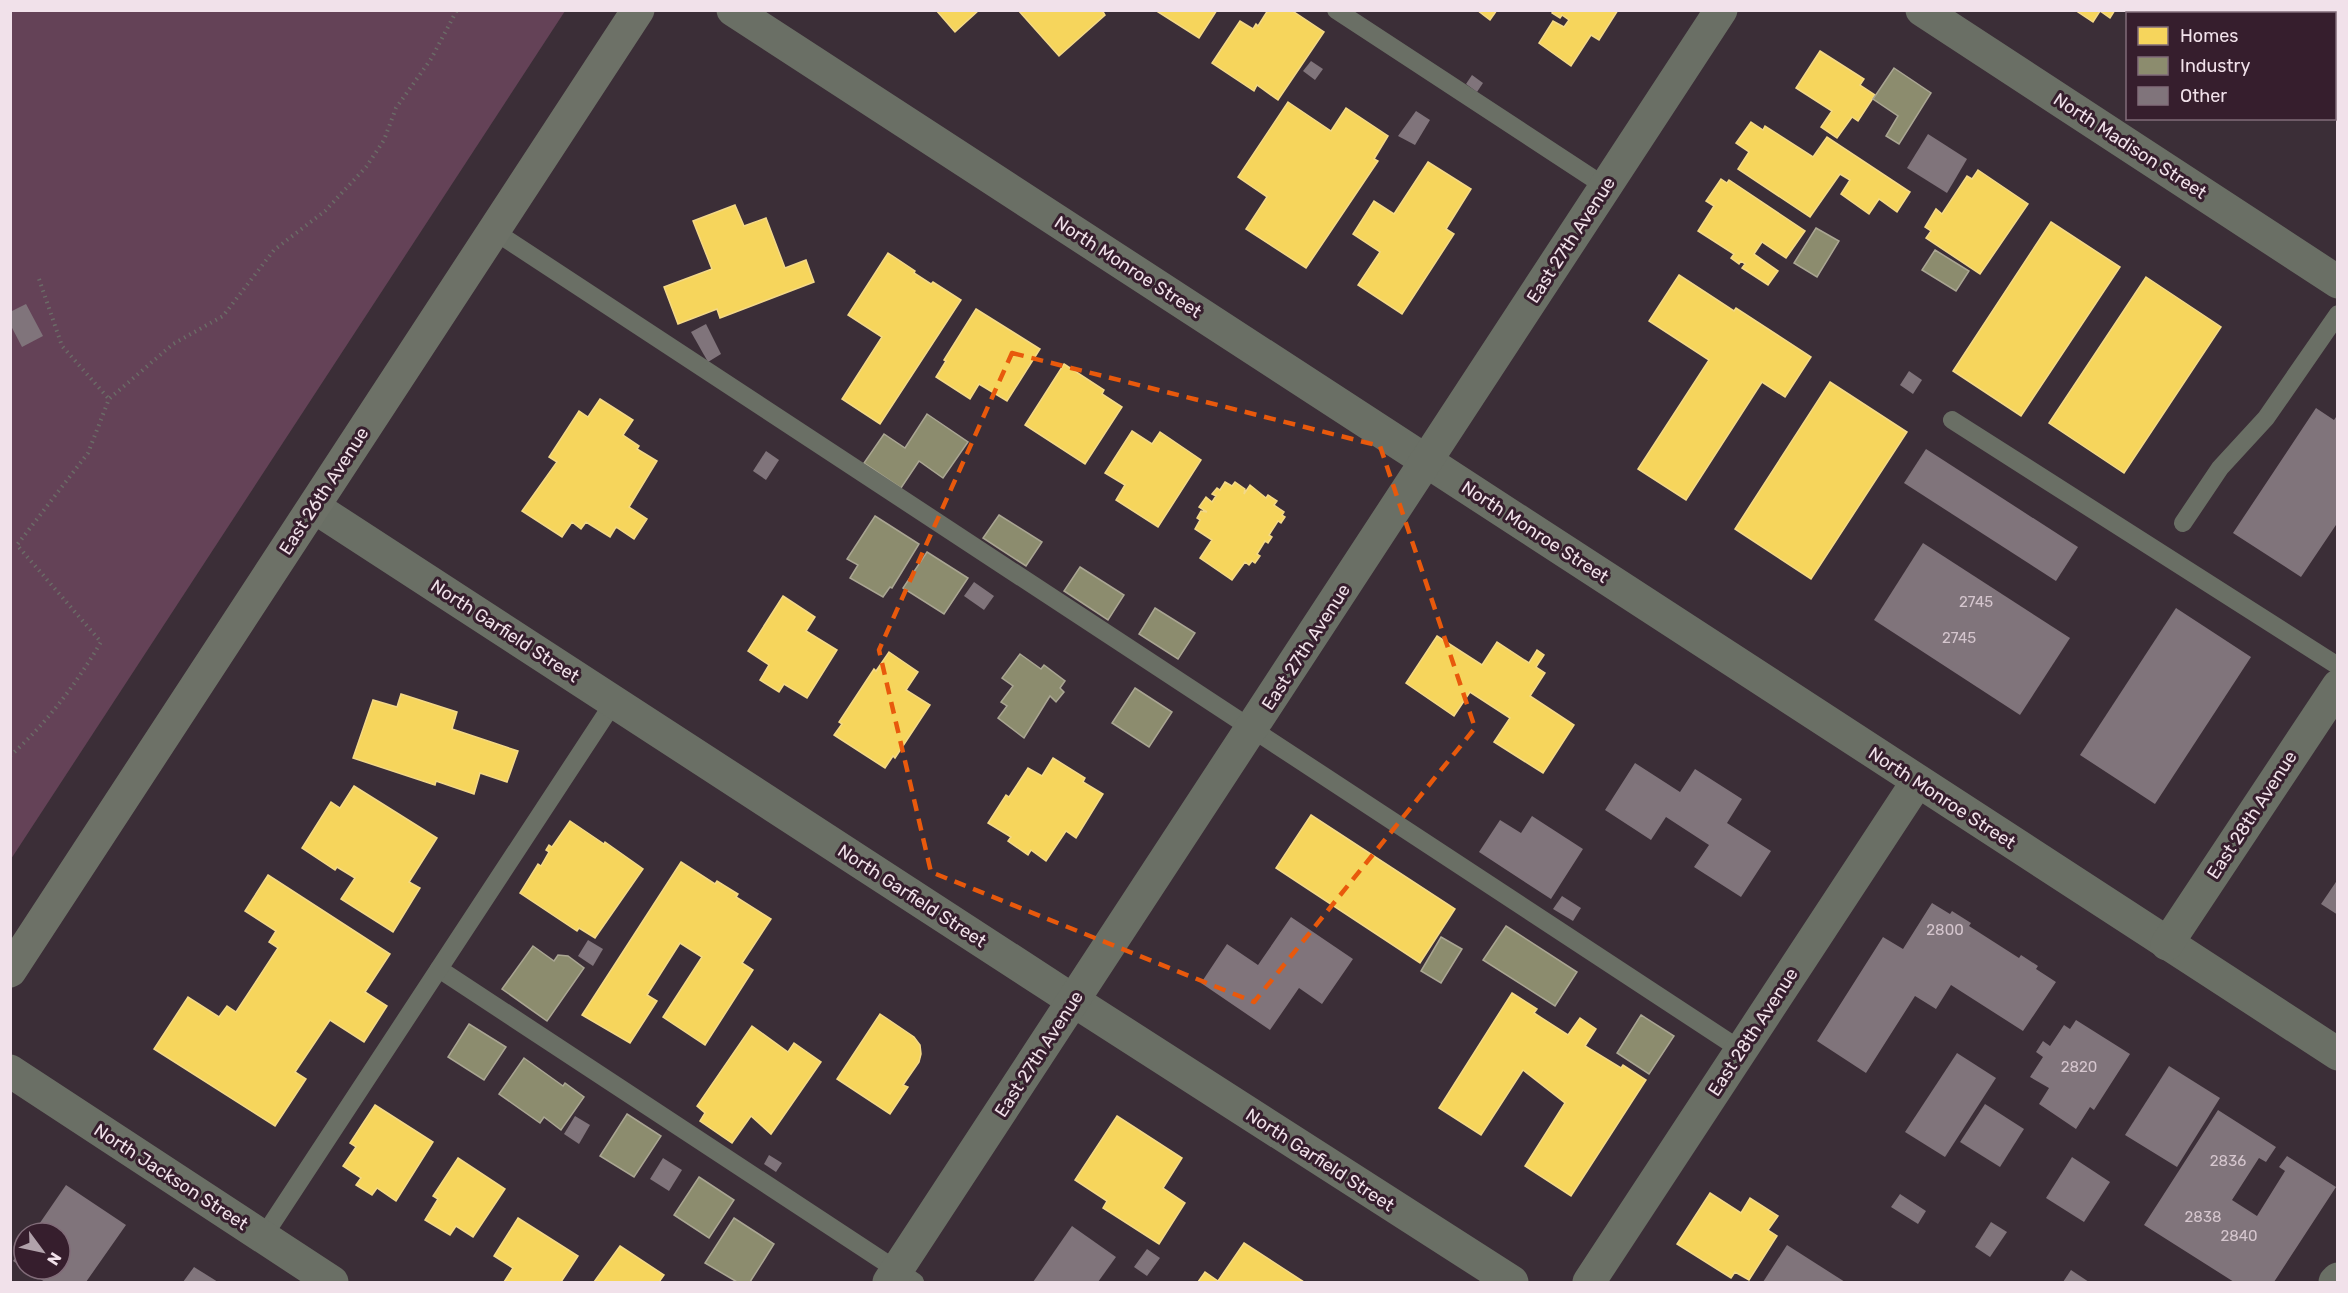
<svg xmlns="http://www.w3.org/2000/svg" width="2348" height="1293" viewBox="0 0 2348 1293" font-family="Rubik,sans-serif">
<style>
.green{fill:#644257}
.homes{fill:#f6d55c;stroke:#f4d987;stroke-width:1.5}
.industry{fill:#8c8c6e;stroke:#aaa693;stroke-width:1.5}
.building{fill:#80747b}
.lines{fill:none;stroke-linecap:round;stroke-linejoin:round}
.path{stroke:#6b6b67;stroke-width:4;stroke-dasharray:1.5 4.5;stroke-linecap:butt}
.lane{stroke:#6a6f65;stroke-width:18}
.street{stroke:#6a6f65;stroke-width:33}
.secondary{stroke:#6d7167;stroke-width:33}
.marked{fill:none;stroke:#e8590c;stroke-width:4.5;stroke-dasharray:12 8;stroke-linejoin:round}
.labels{text-anchor:middle;dominant-baseline:central;stroke-width:6;stroke-linejoin:round;paint-order:stroke}
.number-label{font-size:15px;fill:#d5c6ce}
.street-label{font-size:18px;fill:#f1e1ea;stroke:#361e2d}
</style>
<rect width="100%" height="100%" fill="#3b2e37"/>
<polygon class="green" points="11,11 565,11 11,859"/>
<g class="homes">
<polygon points="936,10 979,10 955,32"/>
<polygon points="1018,10 1102,10 1105,15 1059,56"/>
<polygon points="1155,10 1217,10 1199,38"/>
<polygon points="1268,10 1291,10 1324,32 1278,100 1257,85 1254,91 1212,63 1240,21 1253,29 1256,24 1258,26"/>
<polygon points="1477,10 1497,10 1490,20"/>
<polygon points="1553,10 1618,10 1599,40 1591,35 1571,66 1539,43 1553,21 1564,27 1569,20 1562,15 1560,18 1552,13"/>
<polygon points="2075,10 2115,10 2110,18 2100,11 2093,22"/>
<polygon points="2222,10 2265,10 2264,14 2227,14"/>
<polygon points="2338,41 2338,62 2334,60 2334,45"/>
<polygon points="1820,51 1864,79 1860,85 1875,95 1858,121 1852,117 1837,138 1821,127 1832,111 1796,88"/>
<polygon points="1288,102 1331,131 1346,108 1388,136 1374,159 1378,161 1306,268 1246,229 1267,197 1238,177"/>
<polygon points="1751,122 1763,130 1765,126 1813,157 1827,137 1910,192 1897,212 1879,199 1869,214 1841,194 1850,180 1840,174 1810,217 1738,169 1749,152 1736,143"/>
<polygon points="1428,162 1471,189 1446,229 1454,234 1402,314 1358,285 1380,252 1353,234 1374,201 1394,214"/>
<polygon points="1978,170 2028,204 1980,274 1926,238 1931,231 1925,227 1936,209 1942,214 1967,176 1972,179"/>
<polygon points="1721,179 1727,183 1729,180 1805,231 1786,258 1762,242 1754,254 1778,271 1768,285 1742,268 1745,264 1741,261 1739,264 1731,258 1734,254 1698,231 1714,206 1706,201"/>
<polygon points="735,205 744,226 766,218 785,268 806,260 814,282 720,318 717,309 678,324 664,287 712,269 693,221"/>
<polygon points="2051,222 2120,267 2021,416 1953,371"/>
<polygon points="888,253 915,271 914,273 931,284 933,282 961,300 880,424 842,399 882,337 848,315"/>
<polygon points="1679,275 1734,311 1736,308 1811,357 1785,397 1762,382 1686,500 1638,469 1709,360 1649,321"/>
<polygon points="2146,277 2221,327 2124,473 2049,423"/>
<polygon points="976,309 1040,349 1007,401 979,384 970,399 936,377 946,361 944,360"/>
<polygon points="1064,364 1104,390 1102,394 1122,407 1085,464 1025,425"/>
<polygon points="1830,382 1907,432 1811,579 1735,529"/>
<polygon points="600,399 633,420 623,435 639,446 637,449 657,461 629,507 647,519 634,539 616,527 610,537 586,522 581,529 572,522 562,537 522,511 557,462 549,457 579,411 588,417"/>
<polygon points="1132,431 1152,444 1160,432 1201,460 1158,527 1116,500 1125,485 1105,473"/>
<polygon points="1225,482 1232,486 1235,482 1245,489 1244,494 1250,485 1266,498 1268,495 1277,501 1274,505 1284,512 1282,515 1285,517 1281,523 1278,521 1269,535 1272,537 1268,543 1265,541 1257,554 1260,556 1255,563 1252,561 1249,565 1245,562 1232,580 1200,558 1212,540 1195,529 1200,520 1197,518 1201,511 1207,512 1199,507 1206,497 1212,502 1216,496 1212,494 1217,488 1220,490"/>
<polygon points="783,596 815,617 806,631 837,650 807,698 784,684 779,692 760,680 769,665 748,651"/>
<polygon points="1437,636 1482,665 1497,642 1529,663 1537,650 1544,655 1536,667 1545,673 1530,696 1574,725 1543,773 1494,742 1510,718 1470,692 1454,716 1406,683"/>
<polygon points="889,652 918,672 906,690 930,705 895,758 893,756 885,768 834,735 842,724 839,722 874,669 876,671"/>
<polygon points="401,694 457,712 452,729 518,751 507,782 480,773 474,794 436,781 435,785 353,758 373,700 397,707"/>
<polygon points="1053,758 1085,778 1083,782 1103,794 1076,838 1066,831 1046,861 1031,850 1028,855 1008,841 1011,837 988,823 1006,795 1009,797 1028,768 1042,776"/>
<polygon points="354,786 437,838 409,882 420,888 393,932 341,899 355,878 337,867 335,870 302,848 331,802 340,808"/>
<polygon points="1311,815 1455,909 1420,963 1276,868"/>
<polygon points="570,821 604,844 605,842 643,869 595,938 579,928 577,931 520,893 538,864 541,866 549,852 546,850 549,845 552,847"/>
<polygon points="681,862 715,884 717,881 738,894 736,897 771,919 742,963 753,970 705,1045 663,1017 702,957 680,943 647,995 657,1001 630,1043 582,1015"/>
<polygon points="268,875 390,954 365,992 387,1006 364,1042 330,1020 295,1072 306,1079 275,1126 154,1049 188,997 219,1017 227,1006 236,1012 278,948 269,942 276,931 245,911"/>
<polygon points="1512,993 1537,1009 1534,1013 1568,1035 1580,1018 1596,1029 1585,1046 1621,1068 1623,1065 1646,1080 1571,1196 1525,1166 1565,1103 1523,1070 1481,1135 1439,1108"/>
<polygon points="880,1014 914,1037 920,1045 921,1054 919,1062 903,1085 908,1087 890,1114 837,1079"/>
<polygon points="752,1026 788,1052 794,1043 821,1062 771,1134 751,1116 732,1143 700,1121 705,1113 697,1106"/>
<polygon points="375,1105 433,1142 396,1201 377,1188 372,1195 356,1185 361,1178 343,1166 356,1147 350,1143"/>
<polygon points="1117,1116 1182,1158 1163,1188 1185,1203 1159,1244 1103,1208 1107,1201 1075,1180"/>
<polygon points="458,1158 505,1189 473,1237 456,1226 450,1235 425,1220 438,1199 433,1196"/>
<polygon points="1710,1193 1741,1213 1750,1198 1778,1216 1768,1230 1777,1236 1749,1280 1735,1272 1731,1278 1677,1244"/>
<polygon points="518,1218 578,1256 561,1282 504,1282 513,1268 494,1256"/>
<polygon points="1244,1243 1304,1282 1198,1282 1205,1272 1218,1281"/>
<polygon points="620,1246 664,1275 659,1282 594,1282"/>
</g>
<g class="industry">
<polygon points="1894,68 1931,93 1899,144 1886,136 1898,116 1873,99"/>
<polygon points="1816,228 1839,241 1817,277 1794,263"/>
<polygon points="1935,250 1969,271 1956,291 1922,270"/>
<polygon points="927,414 968,442 943,478 919,461 901,488 864,463 884,434 905,448"/>
<polygon points="999,515 1042,542 1026,566 983,538"/>
<polygon points="875,516 919,544 892,588 890,587 883,597 850,578 858,565 847,559"/>
<polygon points="927,552 968,578 944,614 903,588"/>
<polygon points="1080,567 1124,595 1108,620 1064,591"/>
<polygon points="1155,608 1195,633 1178,659 1139,634"/>
<polygon points="1020,654 1041,669 1044,665 1065,681 1060,688 1064,692 1056,702 1050,696 1024,738 998,718 1007,706 1001,702 1013,686 1002,678"/>
<polygon points="1135,688 1172,712 1149,747 1112,723"/>
<polygon points="1506,926 1577,972 1555,1006 1483,960"/>
<polygon points="1441,937 1462,949 1441,983 1421,971"/>
<polygon points="533,946 554,961 558,955 568,956 584,968 547,1021 502,989"/>
<polygon points="1641,1015 1674,1036 1649,1074 1617,1053"/>
<polygon points="469,1024 506,1047 484,1080 448,1057"/>
<polygon points="524,1058 563,1086 565,1083 584,1097 561,1130 544,1117 540,1123 499,1094"/>
<polygon points="627,1114 661,1136 634,1177 600,1156"/>
<polygon points="699,1177 734,1200 709,1238 674,1215"/>
<polygon points="734,1218 774,1244 750,1282 737,1282 705,1263"/>
</g>
<g class="building">
<polygon points="1311,61 1323,69 1315,80 1303,71"/>
<polygon points="1472,75 1483,83 1477,92 1466,84"/>
<polygon points="1416,111 1430,120 1415,145 1398,136"/>
<polygon points="1928,134 1967,159 1947,193 1907,168"/>
<polygon points="26,304 43,336 22,347 10,324 10,312"/>
<polygon points="706,324 721,354 708,362 691,332"/>
<polygon points="1909,371 1922,380 1913,394 1900,385"/>
<polygon points="2316,408 2334,420 2338,414 2338,522 2301,577 2233,533"/>
<polygon points="1926,449 2078,547 2056,581 1904,483"/>
<polygon points="766,451 779,460 766,480 753,471"/>
<polygon points="1923,543 2070,638 2020,715 1874,620"/>
<polygon points="974,582 994,596 984,610 964,596"/>
<polygon points="2176,608 2251,657 2155,804 2080,755"/>
<polygon points="1635,763 1680,792 1695,769 1742,799 1727,823 1771,851 1741,897 1694,867 1709,845 1666,817 1651,840 1605,810"/>
<polygon points="1532,816 1583,849 1551,899 1479,852 1500,820 1521,833"/>
<polygon points="2338,879 2338,915 2321,904"/>
<polygon points="1562,896 1581,908 1573,921 1553,909"/>
<polygon points="1932,903 1950,914 1952,911 1971,923 1969,926 2019,958 2021,955 2038,966 2036,969 2056,982 2023,1031 1951,985 1936,1009 1915,996 1866,1073 1817,1041 1883,937 1903,949"/>
<polygon points="1291,917 1353,959 1322,1004 1299,988 1270,1030 1201,983 1227,944 1258,965"/>
<polygon points="588,940 603,949 593,966 578,956"/>
<polygon points="2076,1020 2130,1054 2094,1110 2090,1107 2076,1129 2039,1104 2049,1088 2030,1077 2043,1057 2036,1052 2043,1041 2050,1046 2064,1025 2070,1029"/>
<polygon points="1957,1053 1996,1078 1945,1157 1905,1132"/>
<polygon points="2169,1066 2220,1098 2177,1167 2125,1135"/>
<polygon points="1985,1104 2024,1129 2000,1167 1960,1142"/>
<polygon points="2218,1110 2276,1147 2266,1162 2259,1158 2232,1200 2257,1216 2285,1171 2279,1167 2287,1156 2336,1187 2274,1282 2234,1282 2144,1225"/>
<polygon points="575,1116 590,1125 579,1144 564,1134"/>
<polygon points="769,1155 782,1163 776,1172 764,1164"/>
<polygon points="2072,1157 2110,1182 2084,1222 2046,1198"/>
<polygon points="663,1158 682,1170 669,1191 650,1179"/>
<polygon points="66,1185 126,1225 86,1282 45,1282 25,1269 60,1269 60,1233 33,1233"/>
<polygon points="1900,1194 1926,1211 1918,1224 1891,1207"/>
<polygon points="1991,1222 2007,1232 1990,1257 1975,1247"/>
<polygon points="1072,1226 1116,1257 1098,1282 1033,1282"/>
<polygon points="1787,1245 1845,1282 1763,1282"/>
<polygon points="24,1246 24,1268 13,1261"/>
<polygon points="1147,1249 1160,1258 1147,1276 1134,1267"/>
<polygon points="194,1267 218,1282 183,1282"/>
<polygon points="2071,1270 2089,1282 2063,1282"/>
</g>
<g class="lines">
<g class="path">
<polyline points="39,279 62,346 109,399"/>
<path d="M10 756C47 723 76 684 101 642L17 545 88 453 109 399 173 344 223 316 274 250 325 211 366 167 384 140 396 108 431 59 457 10"/>
</g>
<g class="lane">
<polyline points="1336,10 1606,187"/>
<polyline points="494,231 1741,1050"/>
<polyline points="1952,420 2338,666"/>
<polyline points="2183,523 2220,468 2266,418 2338,314"/>
<polyline points="439,969 915,1282"/>
<polyline points="263,1237 614,702"/>
</g>
<g class="street">
<polyline points="733,10 2338,1054"/>
<polyline points="1922,10 2338,282"/>
<polyline points="314,507 1074,1001 1512,1282"/>
<polyline points="2167,944 2338,686"/>
<polyline points="10,1071 332,1282"/>
<polyline points="889,1282 1721,10"/>
<polyline points="1589,1282 1917,782"/>
<polyline points="2335,1282 2338,1279"/>
</g>
<polyline class="secondary" points="10,971 638,10"/>
</g>
<path class="marked" d="M1012 353 1380 446 1475 728 1254 1002 931 872 879 650Z"/>
<g class="labels">
<g class="number-label">
<text x="1976" y="602">2745</text>
<text x="1959" y="638">2745</text>
<text x="1945" y="930">2800</text>
<text x="2079" y="1067">2820</text>
<text x="2228" y="1161">2836</text>
<text x="2203" y="1217">2838</text>
<text x="2239" y="1236">2840</text>
</g>
<g class="street-label">
<text transform="translate(2130 146) rotate(33)">North Madison Street</text>
<text transform="translate(1571 240) rotate(-57)">East 27th Avenue</text>
<text transform="translate(1128 267) rotate(33)">North Monroe Street</text>
<text transform="translate(324 491) rotate(-57)">East 26th Avenue</text>
<text transform="translate(1535 532) rotate(33)">North Monroe Street</text>
<text transform="translate(505 631) rotate(33)">North Garfield Street</text>
<text transform="translate(1306 647) rotate(-57)">East 27th Avenue</text>
<text transform="translate(1942 798) rotate(33)">North Monroe Street</text>
<text transform="translate(2252 815) rotate(-57)">East 28th Avenue</text>
<text transform="translate(912 896) rotate(33)">North Garfield Street</text>
<text transform="translate(1753 1032) rotate(-57)">East 28th Avenue</text>
<text transform="translate(1039 1054) rotate(-57)">East 27th Avenue</text>
<text transform="translate(1320 1160) rotate(33)">North Garfield Street</text>
<text transform="translate(171 1177) rotate(33)">North Jackson Street</text>
</g>
</g>
<rect width="2348" height="1293" fill="none" stroke="#f1e1ea" stroke-width="24"/>
<rect x="2126" y="12" width="210" height="108" fill="#361e2d" stroke="#816c79" stroke-width="1.5"/>
<rect x="2138" y="27" width="30" height="18" fill="#f6d55c" stroke="#816c79" stroke-width="1.5"/>
<text x="2180" y="42" font-size="18" fill="#f1e1ea">Homes</text>
<rect x="2138" y="57" width="30" height="18" fill="#8c8c6e" stroke="#816c79" stroke-width="1.5"/>
<text x="2180" y="72" font-size="18" fill="#f1e1ea">Industry</text>
<rect x="2138" y="87" width="30" height="18" fill="#80747b" stroke="#816c79" stroke-width="1.5"/>
<text x="2180" y="102" font-size="18" fill="#f1e1ea">Other</text>
<g transform="translate(42 1251) rotate(123)"><circle r="28" fill="#361e2d" stroke="#816c79" stroke-width="1.5"/>
<path d="M0-4.5L10 22L0 15L-10 22Z" fill="#b1a2ab"/>
<text y="-9" font-size="16" font-weight="bold" text-anchor="middle" fill="#f1e1ea">N</text>
</g>
</svg>
